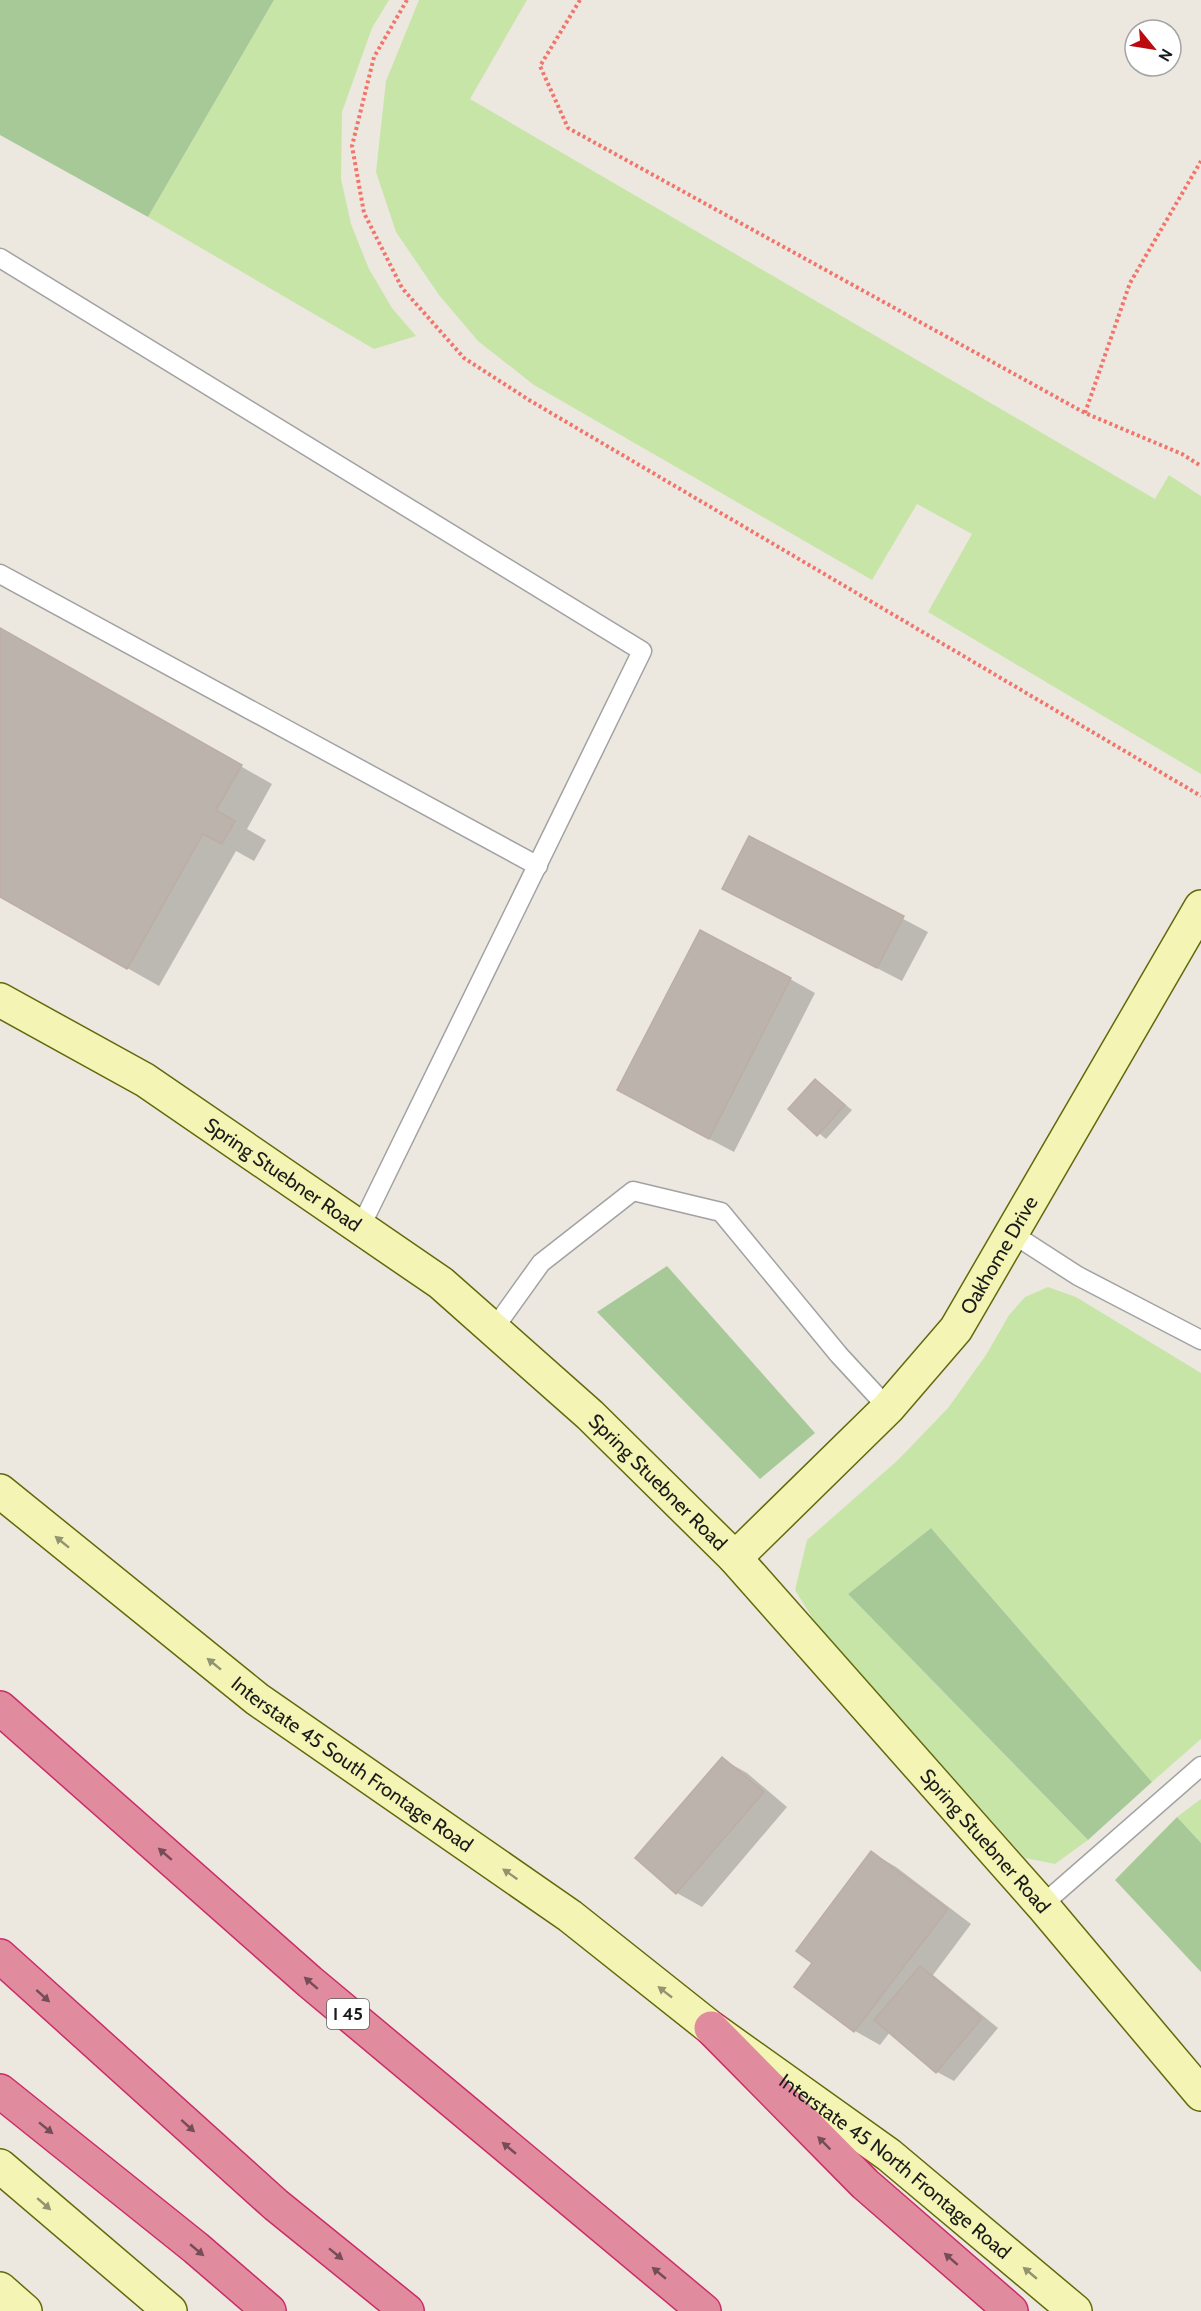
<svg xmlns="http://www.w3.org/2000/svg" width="1201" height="2311" viewBox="0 0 1201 2311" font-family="Cabin,sans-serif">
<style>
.grass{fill:#c8e5a8}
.forest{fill:#a7c997}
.shadow{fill:#0003}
.building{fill:#bcb3ad;stroke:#bdaea4;stroke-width:1.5}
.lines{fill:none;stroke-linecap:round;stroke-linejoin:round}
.lane-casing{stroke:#a2a2a2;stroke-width:21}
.secondary-casing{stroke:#62690a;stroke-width:36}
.highway-casing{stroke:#cb2c68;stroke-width:36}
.path{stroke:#f2756b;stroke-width:4;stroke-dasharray:3 3;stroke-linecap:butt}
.lane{stroke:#fff;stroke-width:18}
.secondary{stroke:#f4f5b5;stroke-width:33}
.highway{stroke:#e18b9e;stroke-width:33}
.oneway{fill:#929370}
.oneway2{fill:#744d56}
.labels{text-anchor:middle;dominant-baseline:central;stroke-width:4.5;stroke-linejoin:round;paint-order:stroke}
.shield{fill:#fff;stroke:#5f5f5f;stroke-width:1.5}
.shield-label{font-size:18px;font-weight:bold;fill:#1b1b1b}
.street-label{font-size:20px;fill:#1b1b1b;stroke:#fff}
</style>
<rect width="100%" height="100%" fill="#ece8e0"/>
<g class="grass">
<polygon points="274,0 389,0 372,28 342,112 341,179 351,224 369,269 392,308 416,336 374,349 148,217"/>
<polygon points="419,0 527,0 470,99 1155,499 1169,475 1201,496 1201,774 928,612 972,534 917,504 872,580 534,385 478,341 439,295 396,232 376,172 386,81"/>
<polygon points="1048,1287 1076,1297 1201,1373 1201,1739 1152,1782 931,1528 848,1594 1088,1840 1055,1864 1025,1858 815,1622 795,1590 807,1540 898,1460 948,1408 986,1355 1009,1315 1025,1297"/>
<polygon points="1201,1799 1201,1843 1177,1817"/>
</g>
<g class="forest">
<polygon points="0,0 274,0 148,217 0,135"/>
<polygon points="667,1266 815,1433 760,1479 597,1312"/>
<polygon points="931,1528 1152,1782 1088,1840 848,1594"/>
<polygon points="1177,1817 1201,1843 1201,1972 1115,1880"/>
</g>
<g class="shadow">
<polygon points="0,629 272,784 247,829 266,840 254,861 236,851 159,986 0,896"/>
<polygon points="749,838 928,932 902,981 749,902"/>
<polygon points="790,979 815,993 734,1152 643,1104"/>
<polygon points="816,1081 852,1110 826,1139 790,1109"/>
<polygon points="722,1759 747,1773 787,1807 702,1907 677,1893 637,1858"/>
<polygon points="872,1853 896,1867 971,1924 933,1975 998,2028 954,2081 937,2072 890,2032 880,2045 855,2031 796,1987 814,1963"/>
</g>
<g class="building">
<polygon points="0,628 242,765 216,810 235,821 222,844 203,834 127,969 0,897"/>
<polygon points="749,836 904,916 877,968 722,889"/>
<polygon points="700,930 791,978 709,1139 617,1090"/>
<polygon points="815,1079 845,1105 817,1136 788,1109"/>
<polygon points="722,1757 764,1792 676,1894 635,1858"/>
<polygon points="871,1851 948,1909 854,2032 794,1987 812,1963 796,1951"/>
<polygon points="920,1966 982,2018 936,2073 874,2020"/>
</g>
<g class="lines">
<g class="lane-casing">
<g id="lane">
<polyline points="0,258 642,651 360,1228"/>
<polyline points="0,574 538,866"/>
<polyline points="1013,1234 1078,1276 1201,1340"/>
<polyline points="493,1330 541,1263 633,1191 721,1212 839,1355 888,1408"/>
<polyline points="1042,1905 1201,1766"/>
</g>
</g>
<g class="secondary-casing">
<g id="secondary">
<path id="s1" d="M0 1000 145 1080 441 1283 590 1415 735 1558 1042 1905 1201 2094"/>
<path id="s2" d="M0 1491 257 1699 570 1916 711 2028 889 2155 1075 2311"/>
<path id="s3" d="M735 1558 888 1408 956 1329 1201 907"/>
<polyline points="0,2166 170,2311"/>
<polyline points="0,2289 25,2311"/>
</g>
</g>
<g class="highway-casing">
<g id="highway">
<polyline points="0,1708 310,1982 704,2311"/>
<polyline points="0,1956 276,2205 407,2311"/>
<polyline points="711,2028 865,2184 1011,2311"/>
<polyline points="0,2091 196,2248 269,2311"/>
</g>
</g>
<g class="path">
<polyline points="407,0 374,57 352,146 364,213 402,288 464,358 529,400 1201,796"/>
<polyline points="580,0 540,66 568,128 1085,413 1182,454 1201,466"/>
<polyline points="1085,413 1130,283 1201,161"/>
</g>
<use href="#lane" class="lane"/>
<use href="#secondary" class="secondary"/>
<use href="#highway" class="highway"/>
</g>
<defs><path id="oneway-solid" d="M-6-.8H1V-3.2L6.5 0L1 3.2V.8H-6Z" transform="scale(1.5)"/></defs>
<g class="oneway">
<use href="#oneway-solid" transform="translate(62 1542) rotate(-141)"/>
<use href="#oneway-solid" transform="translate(214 1664) rotate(-141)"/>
<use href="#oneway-solid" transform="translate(510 1874) rotate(-145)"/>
<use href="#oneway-solid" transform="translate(665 1992) rotate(-142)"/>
<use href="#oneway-solid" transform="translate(44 2204) rotate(41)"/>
<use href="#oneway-solid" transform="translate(1030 2273) rotate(-140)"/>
</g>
<g class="oneway2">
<use href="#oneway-solid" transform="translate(165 1854) rotate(-139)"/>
<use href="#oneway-solid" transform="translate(311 1983) rotate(-139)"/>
<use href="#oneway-solid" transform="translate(43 1996) rotate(42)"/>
<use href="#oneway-solid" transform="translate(188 2126) rotate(42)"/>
<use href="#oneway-solid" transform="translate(46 2128) rotate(39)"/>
<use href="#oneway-solid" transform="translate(824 2143) rotate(-135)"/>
<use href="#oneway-solid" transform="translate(509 2148) rotate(-140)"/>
<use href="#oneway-solid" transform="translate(197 2250) rotate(40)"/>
<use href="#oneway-solid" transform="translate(336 2254) rotate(39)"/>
<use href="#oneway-solid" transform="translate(951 2259) rotate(-139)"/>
<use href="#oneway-solid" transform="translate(659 2273) rotate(-140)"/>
</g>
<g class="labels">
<rect class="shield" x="327" y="1999" width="42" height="30" rx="4.5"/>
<g class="shield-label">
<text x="348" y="2014">I 45</text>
</g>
<g class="street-label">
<text stroke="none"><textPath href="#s1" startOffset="333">Spring Stuebner Road</textPath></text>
<text stroke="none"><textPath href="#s3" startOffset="404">Oakhome Drive</textPath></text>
<text stroke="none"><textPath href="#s1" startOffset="819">Spring Stuebner Road</textPath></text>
<text stroke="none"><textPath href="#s2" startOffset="446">Interstate 45 South Frontage Road</textPath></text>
<text stroke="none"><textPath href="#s1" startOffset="1305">Spring Stuebner Road</textPath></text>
<text stroke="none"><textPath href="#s2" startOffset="1122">Interstate 45 North Frontage Road</textPath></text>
</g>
</g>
<g transform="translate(1153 48) rotate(120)"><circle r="28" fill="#ffffff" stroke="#a4a4a4" stroke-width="1.5"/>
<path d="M0-4.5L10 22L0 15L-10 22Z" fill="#bb0a10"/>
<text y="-9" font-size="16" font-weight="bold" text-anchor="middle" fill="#1b1b1b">N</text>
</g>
</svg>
